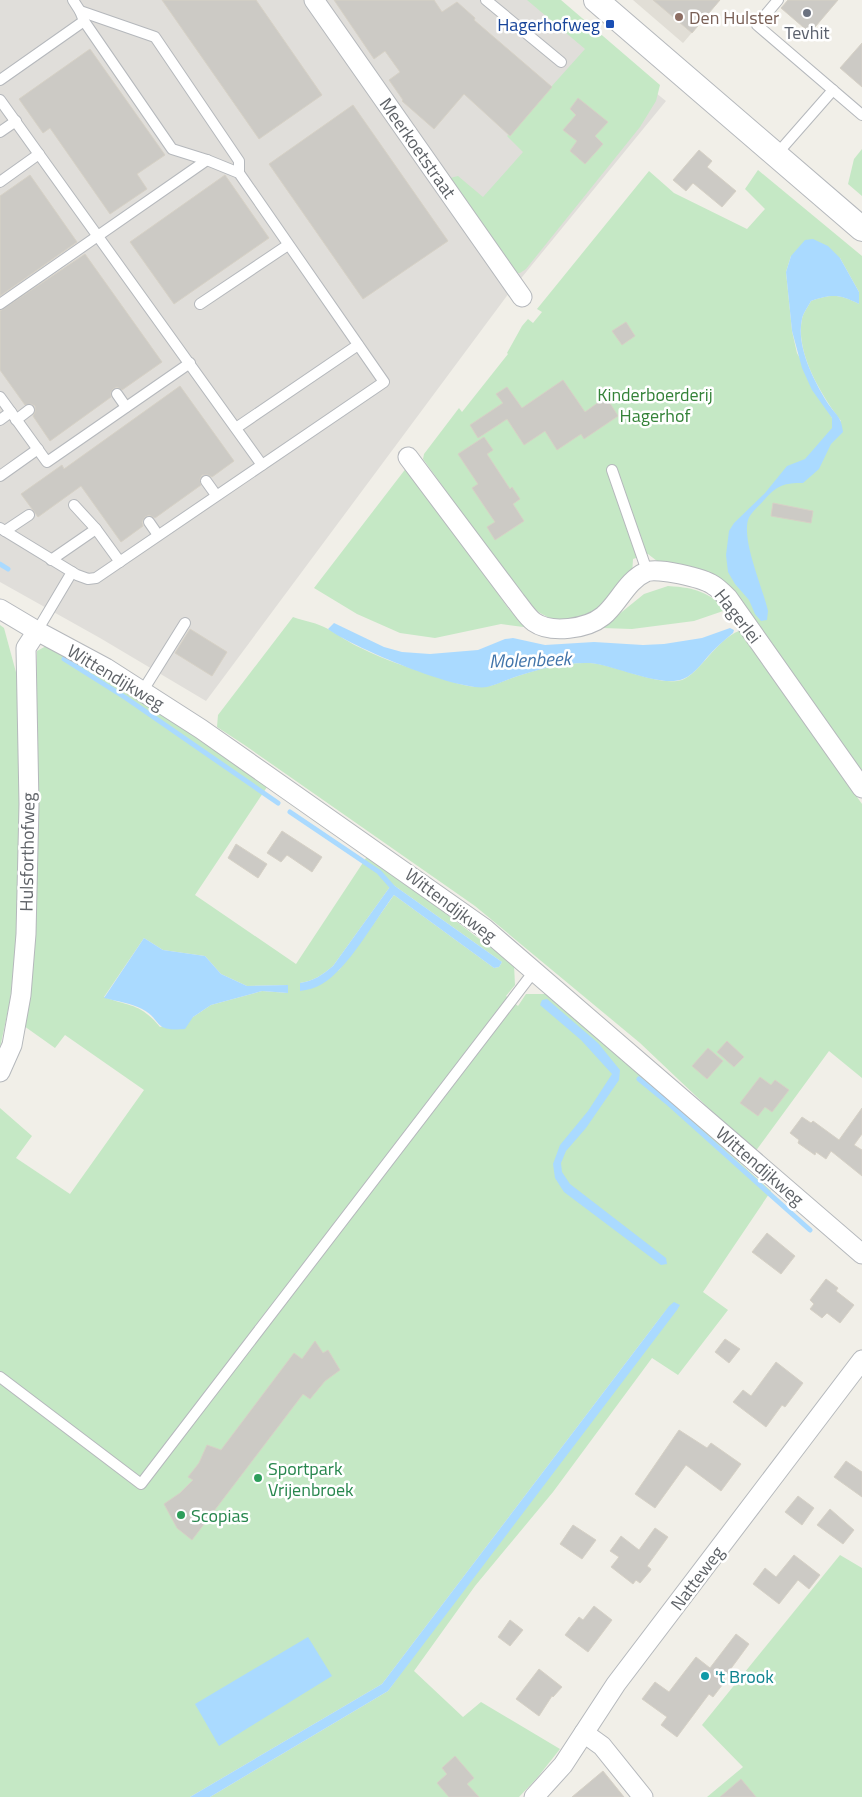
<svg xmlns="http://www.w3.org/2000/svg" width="862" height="1797" viewBox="0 0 862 1797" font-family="'Titillium Web',sans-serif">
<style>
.industrial{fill:#e0deda}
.education{fill:#e1ded6}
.green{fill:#c5e8c5;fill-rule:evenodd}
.water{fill:#aadaff}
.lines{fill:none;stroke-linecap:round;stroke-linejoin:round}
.stream{stroke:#aadaff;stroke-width:5}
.building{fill:#cccac5;stroke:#d6d1c6}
.service-casing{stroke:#b5b8bc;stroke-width:12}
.minor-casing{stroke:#b5b8bc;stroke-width:21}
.tertiary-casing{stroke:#b5b8bc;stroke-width:26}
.service{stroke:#fff;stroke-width:10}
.minor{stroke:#fff;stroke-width:19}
.tertiary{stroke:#fff;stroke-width:24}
.worship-dot{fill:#6b7280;stroke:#fff;stroke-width:2}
.education-dot{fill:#8d6e63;stroke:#fff;stroke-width:2}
.transit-dot{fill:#1a4fb4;stroke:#fff;stroke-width:2}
.leisure-dot{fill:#2e9e5b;stroke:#fff;stroke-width:2}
.culture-dot{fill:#0f9aa8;stroke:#fff;stroke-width:2}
.labels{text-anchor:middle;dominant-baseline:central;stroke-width:5;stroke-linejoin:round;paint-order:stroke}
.education-label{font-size:18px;fill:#785e54;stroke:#fff;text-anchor:start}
.transit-label{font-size:18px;fill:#164399;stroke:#fff;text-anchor:end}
.worship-label{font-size:18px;fill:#5b616d;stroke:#fff}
.street-label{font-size:18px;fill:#5f6368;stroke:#fff}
.park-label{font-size:18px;fill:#348238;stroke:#fff}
.leisure-label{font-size:18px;fill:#27864d;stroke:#fff;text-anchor:start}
.culture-label{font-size:18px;fill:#0d838f;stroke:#fff;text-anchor:start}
.water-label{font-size:19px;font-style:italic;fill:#4174aa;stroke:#fff}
</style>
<rect width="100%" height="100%" fill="#f1efe8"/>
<polygon class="industrial" points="0,0 539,0 666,101 509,293 206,701 100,638 0,582"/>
<polygon class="education" points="633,0 720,0 683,43"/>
<g class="green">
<polygon points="527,0 561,0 660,85 656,101 640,127 526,269 520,273 514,273 450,178 458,176 483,197 523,152 507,136 585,49"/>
<polygon points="862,149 862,196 848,184 854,159"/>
<path d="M758 170 862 256V775L700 575 657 561 648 554 633 559 632 575 604 610 579 622 553 620 540 613 529 604 492 555 423 459 424 454 459 408 462 412 508 354 507 353 522 326 528 319 533 323 542 312 537 309 649 171 674 193 747 229 765 209 745 189ZM791 256 840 258 859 292V304C840 294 831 294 811 301 808 307 803 313 802 319 795 352 821 395 841 421L832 428V418L797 353 792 331 786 272Z"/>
<polygon points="407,467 423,486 508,608 518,619 531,628 501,624 435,638 400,633 357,614 314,588"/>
<path d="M668 586C699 588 704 592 729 609L694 621 632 629 602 628 644 594Z"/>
<path d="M293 617C304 621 318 623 328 629 339 635 349 643 361 648 384 660 410 668 435 676 450 681 467 688 483 687 494 686 505 680 515 677 538 669 565 662 589 663 615 664 658 687 682 680 699 674 717 639 739 631L862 804V1078L829 1051 755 1152 640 1043 475 906 243 744 217 727 218 715Z"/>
<polygon points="0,625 4,628 17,676 23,798 16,944 10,1001 0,1048"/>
<path d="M48 645 118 686 269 784 195 895 296 964 368 855 514 965 515 985 506 996 518 1006 526 994H549L626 1060 771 1191 703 1292 728 1310 678 1375 652 1358 553 1492 475 1586 414 1671 463 1717 481 1702 560 1749 537 1778 519 1797H210L388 1691 669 1306 382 1684 190 1797H0V1108L32 1136 16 1158 70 1194 144 1090 65 1035 55 1048 24 1026 35 932 37 651ZM392 884 502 962 499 967 494 968 394 895 357 947 339 970 300 991V983C314 981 322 975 333 966ZM144 938 163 950 205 956 221 974 247 986 288 985V993L262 991 211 1005 193 1017 160 1027C140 1003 131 1007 104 997Z"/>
<polygon points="840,1555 862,1568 862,1797 707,1797 743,1767 702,1725"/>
</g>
<g class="water">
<path d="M813 239 828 246 840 258 859 292V304C839 294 832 294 811 301 808 307 803 313 802 319 796 346 813 379 827 402 836 416 841 415 843 432L831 444 819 469 803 483C784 483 778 485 765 499 760 505 750 513 748 520 742 542 763 588 768 611L767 620 761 621 755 614 749 600 735 584 728 572 726 555 729 531 734 523 765 493 787 466 805 459 832 428V418L812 390 802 368 792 331 786 272 791 256 805 240Z"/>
<path d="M334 623 384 647 402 652 430 654 478 650 505 639 513 638 545 645 594 642 643 645 664 644 702 638 730 628 734 630 733 633C727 638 721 643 716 648 705 658 696 674 683 679 661 688 614 665 590 663 565 662 539 669 515 677 506 680 497 685 487 687 458 692 352 647 328 629Z"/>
<path d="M392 884 502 962 499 967 494 968 394 895C374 921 349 968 322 984 315 988 308 990 300 991V983C314 981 322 975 333 966Z"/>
<path d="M144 938 163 950 205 956 221 974 247 986 288 985V993L262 991 211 1005 193 1017 185 1029C152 1032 163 1020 142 1009 131 1003 116 1001 104 998Z"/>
<polygon points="547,999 598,1043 620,1070 619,1080 586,1128 566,1151 561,1163 562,1172 570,1184 666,1258 667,1264 661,1265 564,1192 555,1178 553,1164 560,1145 588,1111 612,1074 581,1040 540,1005 542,1000"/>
<polygon points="674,1302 680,1305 677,1310 388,1691 210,1797 190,1797 382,1684 669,1306"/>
<polygon points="308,1637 332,1676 219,1746 195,1704"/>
</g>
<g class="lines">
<g class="stream">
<polyline points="0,564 8,569"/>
<polyline points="64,659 126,698 278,803"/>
<polyline points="290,812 379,872 394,889"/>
<polyline points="639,1079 667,1102 810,1230"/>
</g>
</g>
<g class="building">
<polygon points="162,0 256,0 322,95 259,139"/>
<polygon points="334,0 434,0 442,12 457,2 475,18 474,20 552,87 510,136 464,94 434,129 402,101 403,100 389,80 400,72 385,51 374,59"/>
<polygon points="653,0 720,0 692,33"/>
<polygon points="788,0 838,0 810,33 781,8"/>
<polygon points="862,43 862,87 840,68"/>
<polygon points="90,49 165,155 137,174 147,189 110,214 50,128 43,133 19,99"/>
<polygon points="578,98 608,122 595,136 603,144 585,164 570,151 577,141 563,130 576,115 570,109"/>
<polygon points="353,105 448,241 363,299 269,164"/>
<polygon points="699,150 712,161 707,167 736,191 722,207 693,183 686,191 673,180"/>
<polygon points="30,175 77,242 0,296 0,196"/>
<polygon points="225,175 269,238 174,304 130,242"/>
<polygon points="85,254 162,362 122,390 117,387 113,389 111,392 111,397 50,441 33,416 35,412 35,406 31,404 25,405 0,370 0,311"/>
<polygon points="626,322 635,336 622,345 612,331"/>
<polygon points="563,380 585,412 606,397 618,416 584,439 581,434 557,450 545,431 524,445 507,419 478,438 470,425 503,403 496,394 507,387 522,408"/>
<polygon points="180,386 234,461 212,477 208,475 202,475 200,479 201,485 155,518 149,515 145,517 142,522 143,526 121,542 81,486 38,517 21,494 62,465 64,469"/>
<polygon points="484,437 493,450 487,454 510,489 512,487 520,499 513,504 524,521 495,540 487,527 495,522 472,488 478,484 458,454"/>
<polygon points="773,503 813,511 811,523 771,516"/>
<polygon points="190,629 227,652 212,676 175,653"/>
<polygon points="282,831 322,857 312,872 287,855 281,862 267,853"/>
<polygon points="236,844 267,864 258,878 228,858"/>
<polygon points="727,1041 744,1057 734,1067 717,1052"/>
<polygon points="708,1048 723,1061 707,1079 692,1066"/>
<polygon points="760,1077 771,1085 775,1080 789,1090 772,1112 765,1107 758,1116 740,1103"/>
<polygon points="862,1108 862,1134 854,1145 862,1150 862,1176 831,1151 826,1159 816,1152 815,1155 798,1143 799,1140 790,1133 802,1117 811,1123 813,1121 839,1140"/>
<polygon points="767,1233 795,1256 781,1274 752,1252"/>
<polygon points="826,1279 838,1288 836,1291 854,1305 840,1323 827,1313 822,1318 810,1309 814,1304 810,1300"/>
<polygon points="725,1339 740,1349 729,1363 715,1352"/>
<polygon points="315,1341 323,1353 328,1350 340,1370 325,1381 310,1399 303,1394 192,1540 177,1528 164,1504 180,1493 193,1480 188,1477 199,1463 207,1445 221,1450 294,1353 302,1359"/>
<polygon points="776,1362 803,1383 785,1407 782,1405 766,1427 733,1402 743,1390 751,1396"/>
<polygon points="679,1430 707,1448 711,1443 741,1464 721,1491 686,1465 655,1508 635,1494"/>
<polygon points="846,1461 862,1472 862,1497 834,1477"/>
<polygon points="798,1496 814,1508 802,1525 785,1512"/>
<polygon points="830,1509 854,1530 843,1544 817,1525"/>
<polygon points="573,1525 596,1540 582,1559 560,1544"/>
<polygon points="655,1528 668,1537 647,1566 651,1569 650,1571 640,1583 636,1580 633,1584 611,1567 619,1557 610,1551 621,1536 639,1550"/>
<polygon points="794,1555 820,1575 809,1589 798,1580 779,1604 753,1584 765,1568 776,1577"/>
<polygon points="594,1606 612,1620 588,1652 565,1635 579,1617 583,1620"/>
<polygon points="510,1620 523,1630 510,1646 498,1637"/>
<polygon points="736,1634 749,1644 724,1678 726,1680 713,1697 709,1694 677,1737 661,1725 667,1717 642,1699 655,1682 669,1692 696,1657 710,1668"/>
<polygon points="539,1669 562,1687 553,1697 552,1696 539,1716 516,1699"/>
<polygon points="455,1756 474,1778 467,1784 479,1797 449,1797 437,1783 447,1774 442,1768"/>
<polygon points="603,1771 624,1797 572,1797"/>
<polygon points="741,1779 756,1797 720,1797"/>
</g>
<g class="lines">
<g class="service-casing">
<g id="service">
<polyline points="486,0 561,62"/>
<polyline points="778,0 757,25 862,115"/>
<polyline points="80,11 155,37 239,161 239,173"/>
<polyline points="0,80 84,21"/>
<polyline points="0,100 262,465"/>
<polyline points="0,132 16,121"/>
<polyline points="776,155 833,90"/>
<polyline points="0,182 39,154"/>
<polyline points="0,304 207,160"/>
<polyline points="200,304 288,245"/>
<polyline points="117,394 126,407"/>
<polyline points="0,397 47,462 190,363"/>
<polyline points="0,420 11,412"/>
<polyline points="16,420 29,410"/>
<polyline points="236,428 358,345"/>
<polyline points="612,470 647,571"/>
<polyline points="0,476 38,449"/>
<polyline points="206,481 216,495"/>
<polyline points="74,505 96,529 120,562"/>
<polyline points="149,522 158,535"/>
<polyline points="0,528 77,575 88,579 96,578 384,382 239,173 207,160 172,149 84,21 80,11 73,0"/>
<polyline points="5,531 29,515"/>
<polyline points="51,560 96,529"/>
<polyline points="37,631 72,572"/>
<polyline points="142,692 185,623"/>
<polyline points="0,1377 141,1484 535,970"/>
</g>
</g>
<g class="minor-casing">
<g id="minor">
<polyline points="314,0 522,297"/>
<path d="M408 457 516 601C521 607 527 617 534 622 551 634 587 629 603 616 618 604 627 580 646 572 657 567 703 578 713 585 718 588 723 593 728 598L862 788"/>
<polyline points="0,609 37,631 106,668 201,729 484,928 862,1254"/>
<polyline points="0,1072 12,1045 21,995 26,934 29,804 26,648 37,631"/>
<polyline points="584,1733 602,1746 643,1797"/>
<polyline points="534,1797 563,1765 616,1684 862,1360"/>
</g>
</g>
<g class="tertiary-casing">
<polyline id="tertiary" points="596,0 862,229"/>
</g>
<use href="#service" class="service"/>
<use href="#minor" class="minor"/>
<use href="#tertiary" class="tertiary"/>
</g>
<circle class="worship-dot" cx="807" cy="13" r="5"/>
<circle class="education-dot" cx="679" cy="17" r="5"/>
<rect class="transit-dot" x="605" y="19" width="10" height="10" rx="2.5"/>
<g class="leisure-dot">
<circle cx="258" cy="1478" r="5"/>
<circle cx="181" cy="1515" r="5"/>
</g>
<circle class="culture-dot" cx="705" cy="1676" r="5"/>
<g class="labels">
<g class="education-label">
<text x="689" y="17">Den Hulster</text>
</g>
<g class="transit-label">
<text x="600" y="24">Hagerhofweg</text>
</g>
<g class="worship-label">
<text x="807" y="32">Tevhit</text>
</g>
<g class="street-label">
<text transform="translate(418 148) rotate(55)">Meerkoetstraat</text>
<text transform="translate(738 616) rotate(52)">Hagerlei</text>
<text transform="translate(116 677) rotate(31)">Wittendijkweg</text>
<text transform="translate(27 852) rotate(-89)">Hulsforthofweg</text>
<text transform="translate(451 905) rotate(37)">Wittendijkweg</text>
<text transform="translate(760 1166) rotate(41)">Wittendijkweg</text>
<text transform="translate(697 1578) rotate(-53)">Natteweg</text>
</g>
<g class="park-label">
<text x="655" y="394">Kinderboerderij<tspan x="655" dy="21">Hagerhof</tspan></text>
</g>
<g class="leisure-label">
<text x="268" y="1468">Sportpark<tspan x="268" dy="21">Vrijenbroek</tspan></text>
<text x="191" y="1515">Scopias</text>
</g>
<g class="culture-label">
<text x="715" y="1676">'t Brook</text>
</g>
<g class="water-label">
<text transform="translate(530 659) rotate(-2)">Molenbeek</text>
</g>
</g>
</svg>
